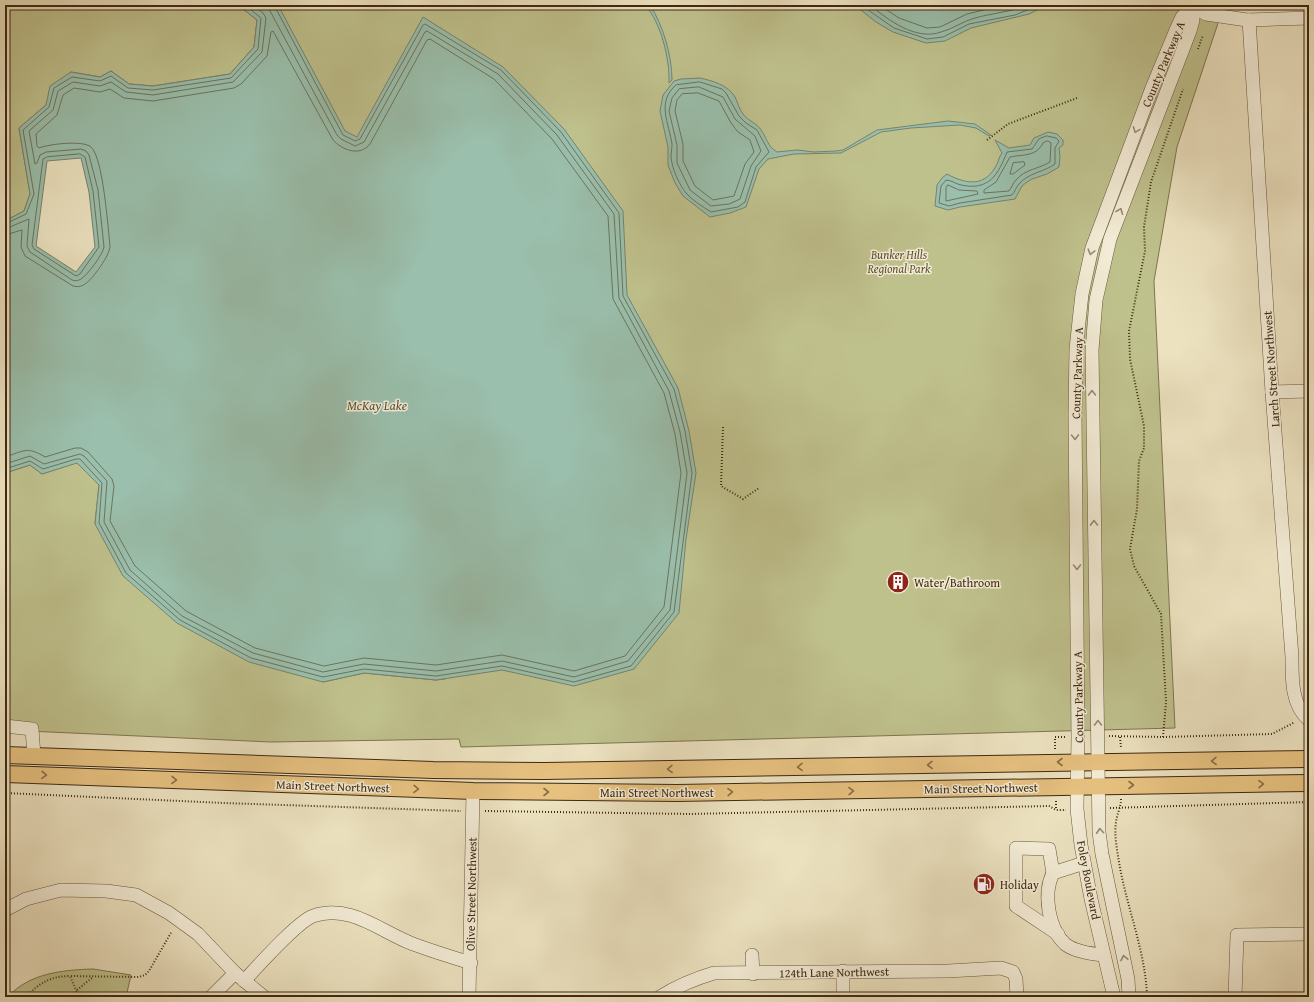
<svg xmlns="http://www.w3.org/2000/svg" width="1314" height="1002" viewBox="0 0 1314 1002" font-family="'Gentium Book Plus',serif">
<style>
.green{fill:#bfc18d;stroke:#7f754f}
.water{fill:#9abfac;stroke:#76836e;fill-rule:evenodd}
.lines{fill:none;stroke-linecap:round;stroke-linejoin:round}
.shore{stroke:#6c745e;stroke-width:1}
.building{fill:#d6987c;stroke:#3f2911}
.minor-casing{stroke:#6a573d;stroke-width:14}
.major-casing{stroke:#3f2911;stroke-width:18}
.path{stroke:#3f2911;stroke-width:2;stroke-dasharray:1 2;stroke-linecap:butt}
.minor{stroke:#f3ecd6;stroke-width:13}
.major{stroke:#e6c180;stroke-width:16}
.oneway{stroke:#998a74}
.oneway2{stroke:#8a6d43}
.labels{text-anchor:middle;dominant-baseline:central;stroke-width:3;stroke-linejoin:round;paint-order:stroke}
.street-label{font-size:12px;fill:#3f2911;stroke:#f3ecd6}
.park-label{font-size:12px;font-style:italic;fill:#5f4f30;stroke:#f3ecd6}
.poi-label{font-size:12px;fill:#3f2911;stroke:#f3ecd6;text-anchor:start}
.water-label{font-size:13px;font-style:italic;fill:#564e38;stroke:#f3ecd6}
</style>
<rect width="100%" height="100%" fill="#ece2c0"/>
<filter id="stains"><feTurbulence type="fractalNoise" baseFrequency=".005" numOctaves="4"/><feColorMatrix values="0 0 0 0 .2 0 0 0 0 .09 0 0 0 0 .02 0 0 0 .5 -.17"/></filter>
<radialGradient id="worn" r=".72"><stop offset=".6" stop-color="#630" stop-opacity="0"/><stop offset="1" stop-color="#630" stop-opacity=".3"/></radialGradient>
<g class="green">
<polygon points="5,5 238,5 257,20 254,47 230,74 153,86 129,84 111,71 100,77 71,72 46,105 19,128 30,194 24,211 5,221"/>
<polygon points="268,5 1224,5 1177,147 1154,281 1175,728 461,747 459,739 271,742 5,730 5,473 30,465 42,474 77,462 99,485 95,524 323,682 364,673 436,680 445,679"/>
<path d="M93 969 131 975 126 997H8C29 973 63 970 93 969Z"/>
</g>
<g class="water">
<path d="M238 5H278L345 131 357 137 423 17 503 67 564 129 623 211 627 295 678 388 689 431 696 473 686 539 679 613 634 669 574 686 502 670 436 680 364 673 323 682 249 662 177 623 123 576 95 524 99 485 77 463 42 474 30 465 5 473V221L24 211 30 194 19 128 46 105 50 86 71 72 100 77 111 71 129 84 153 86 230 74 254 47 257 20ZM81 158 89 192 95 247 76 272 36 246 47 161Z"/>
<path d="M645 5H650C663 25 672 56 672 80L669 83C670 60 661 22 645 5Z"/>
<polygon points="851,5 1047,5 1029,14 971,28 945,41 926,43 893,32 876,22 861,10"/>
<path d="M700 78C713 81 728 85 735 97 738 103 739 109 743 114 748 121 757 123 761 130 767 138 767 146 777 152L797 150 814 152 836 151 843 150 877 130 948 121 975 124 991 135 989 136 976 128 960 125 911 128 881 132 841 153 794 154 768 159 759 169 746 207 730 213 710 217 683 196 675 183 668 165V147L660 111 663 95 674 81 681 79Z"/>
<path d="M1048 132 1057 134 1063 140V145L1059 148 1060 157 1059 167 1047 174 1032 179 1027 182 1022 186 1015 199 960 207 948 210 935 206 937 185 942 178 947 174C967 185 986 187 997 164 999 160 999 157 1002 153L995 140 1009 148 1030 145 1034 138Z"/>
</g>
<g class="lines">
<g class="shore">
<polyline points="861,5 894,28 927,39 943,37 969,24 1015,15 1040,5"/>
<path d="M870 5C888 20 916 41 941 32 953 29 963 21 975 18 992 13 1012 12 1028 5"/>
<polyline points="879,5 899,18 927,28 940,27 967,14 1005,5"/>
<path d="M700 82 722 89 726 93 739 116 746 123 757 130 769 152 756 167 745 202 738 207 711 212C702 206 693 201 686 193 679 184 672 169 671 157 671 153 672 149 672 144 669 123 656 102 676 85Z"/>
<polygon points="699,87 723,97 735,119 755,136 761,151 751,166 740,199 729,204 711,206 690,190 677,163 677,145 669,111 672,98 679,89"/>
<polygon points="698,93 719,101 731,123 738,132 750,140 754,152 745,164 734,196 713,200 695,186 683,161 683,144 675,111 677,100 682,94"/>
<path d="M1047 136 1056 138 1059 141 1055 148V164C1044 172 1028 173 1019 184 1016 187 1015 192 1012 195L960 203 949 206 939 203 941 186 946 180C951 180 956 184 961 185 989 191 998 175 1007 152L1032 149 1039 139Z"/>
<path d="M1048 141 1051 143 1050 162C1039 169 1025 169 1016 180 1013 183 1012 187 1009 191L984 193V190L996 182 1010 157C1024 154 1036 157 1043 143Z"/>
<polygon points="80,154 85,157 93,191 99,247 80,274 76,276 34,249 32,245 43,159 47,157"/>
<polygon points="1024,162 1025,165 1013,174 1010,174 1013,163"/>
<polygon points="948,185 959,190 977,191 978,194 946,201 946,188"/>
<polyline points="5,224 26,214 34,194 23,130 49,107 54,88 72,77 100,81 111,76 128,88 153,90 231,78 258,49 261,18 245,5"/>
<path d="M5 229 29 219 27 246 30 252 72 280C75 281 78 281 81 279 87 276 103 254 104 247L98 190 89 155 86 151 81 149 46 152 40 155 37 163 35 164 29 131 53 110 58 91 73 82 100 86 111 82 126 92 153 95 233 82 262 52 266 18 263 13 253 5"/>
<path d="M5 235 22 230 21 247 25 256 73 286C77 287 81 287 85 284 93 279 110 255 110 246 108 228 103 157 91 147 83 140 49 144 39 148L37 146 36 134 57 115 63 95 74 88 100 92 110 89 124 98 153 101 234 88 241 84 267 56 271 32 273 31 333 140C342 150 360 157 370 144L427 40 430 39 494 79 552 139 608 216 613 299 664 393 675 434 681 473 664 607 625 656 574 671 502 655 436 665 364 658 324 666 255 648 186 611 135 566 110 521 114 486 112 479 88 452 81 448H75L45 457C27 446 24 451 5 457"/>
<polyline points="5,464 30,456 44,464 80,454 84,456 107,481 104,522 130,570 182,616 253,653 323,672 364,664 436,671 502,661 574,677 628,661 670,610 687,473 680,432 669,391 619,298 614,214 557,135 498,74 427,31 425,32 364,142 355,146 341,139 337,135 270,11 269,5"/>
<polyline points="5,469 30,461 43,469 76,459 80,459 102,483 99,523 126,573 180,620 251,658 323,677 364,669 436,676 502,666 574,682 631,666 674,612 692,473 685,431 674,389 623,296 619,213 561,132 501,70 425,24 423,25 360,139 355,141 343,135 274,5"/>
</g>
</g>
<polygon class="building" points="889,575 905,575 906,589 890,590"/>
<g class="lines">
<g class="minor-casing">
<g id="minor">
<polyline points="1190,5 1206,14 1247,20 1309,18"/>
<path d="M1249 20 1272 392 1292 657C1292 678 1291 705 1309 720"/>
<polyline points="1272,392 1309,391"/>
<polyline points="5,726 32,729 34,756"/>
<path d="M1084 863 1053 873C1043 893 1048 928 1065 944 1075 952 1092 954 1104 955"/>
<polyline points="1053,873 1049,849 1016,848 1016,906 1058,934"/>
<polyline points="5,910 26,899 61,890 106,891 136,895 169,913 198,934 235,973 264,997"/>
<polyline points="752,955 753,974"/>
<path d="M244 981C258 966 297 922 313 916 350 903 381 932 413 944 432 951 451 957 471 963"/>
<polyline points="211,997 235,973"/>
<polyline points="469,997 473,791"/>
<path d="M660 997C677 986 694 979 714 973L948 971 1001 968 1013 972 1016 979 1017 997"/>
<polyline points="843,997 843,971"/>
<polyline points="1114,997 1091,899 1081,845 1077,809 1078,737 1075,415 1076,349 1082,294 1092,248 1152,88 1176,30 1182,17 1192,7"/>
<polyline points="1129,997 1128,979 1102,854 1099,832 1092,350 1096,300 1110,239 1190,31 1193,20 1192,5"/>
<polyline points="1235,997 1237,935 1309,934"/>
</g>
</g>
<g class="major-casing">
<g id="major">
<polyline points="5,755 433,770 544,771 1309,759"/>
<polyline points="5,774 473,791 677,793 1309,783"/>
</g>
</g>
<g class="path">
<polyline points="1198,49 1203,35"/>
<polyline points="987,140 1008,124 1077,98"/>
<polyline points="723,427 721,486 743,499 759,488"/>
<polyline points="1109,736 1163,737 1272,734 1295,722"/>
<polyline points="1120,737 1121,748"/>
<polyline points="1163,737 1166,702 1161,614 1134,566 1130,549 1137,509 1139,461 1144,448 1144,426 1130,359 1129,331 1145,251 1144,227 1151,182 1183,89"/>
<polyline points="1055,749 1055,737 1066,737"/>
<polyline points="5,793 224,803 461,811"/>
<path d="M1121 799C1121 807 1117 814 1116 822 1114 835 1117 849 1119 862 1126 905 1146 953 1147 997"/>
<polyline points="1056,801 1056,810"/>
<polyline points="1110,808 1309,802"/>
<polyline points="485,811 690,814 1049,806 1056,810 1066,810"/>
<polyline points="77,990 93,977"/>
<path d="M26 997C39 983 51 976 70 976"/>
<polyline points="79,997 70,976 139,977 145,975 149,971 172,931"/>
</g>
<use href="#minor" class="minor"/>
<use href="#major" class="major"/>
</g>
<defs><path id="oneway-chevron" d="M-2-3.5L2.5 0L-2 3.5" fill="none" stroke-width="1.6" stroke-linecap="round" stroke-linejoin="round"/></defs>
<g class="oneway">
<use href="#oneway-chevron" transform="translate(1136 130) rotate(111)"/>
<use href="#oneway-chevron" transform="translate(1120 211) rotate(-68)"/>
<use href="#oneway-chevron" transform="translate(1091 252) rotate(105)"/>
<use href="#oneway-chevron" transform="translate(1092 393) rotate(-91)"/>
<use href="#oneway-chevron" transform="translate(1075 437) rotate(89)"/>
<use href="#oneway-chevron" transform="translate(1094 523) rotate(-91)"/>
<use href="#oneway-chevron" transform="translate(1077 567) rotate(89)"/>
<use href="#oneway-chevron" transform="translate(1098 723) rotate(-91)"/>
<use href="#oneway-chevron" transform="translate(1100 831) rotate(-94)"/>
<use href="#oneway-chevron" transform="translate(1124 958) rotate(-102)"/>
</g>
<g class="oneway2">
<use href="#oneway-chevron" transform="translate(1214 761) rotate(179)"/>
<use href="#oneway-chevron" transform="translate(1060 762) rotate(180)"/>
<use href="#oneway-chevron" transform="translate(930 765) rotate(179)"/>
<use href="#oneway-chevron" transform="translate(800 767) rotate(179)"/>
<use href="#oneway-chevron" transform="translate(670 769) rotate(179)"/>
<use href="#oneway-chevron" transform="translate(44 775) rotate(3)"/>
<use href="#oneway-chevron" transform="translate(174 780) rotate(2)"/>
<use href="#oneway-chevron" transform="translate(1261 784) rotate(-2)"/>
<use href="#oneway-chevron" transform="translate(1131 785)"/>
<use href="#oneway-chevron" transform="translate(416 789) rotate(2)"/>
<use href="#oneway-chevron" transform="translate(851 791) rotate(-1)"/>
<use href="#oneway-chevron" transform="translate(546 792)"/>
<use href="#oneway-chevron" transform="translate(730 792) rotate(-1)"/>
</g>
<defs>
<g id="building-disc" transform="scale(1.15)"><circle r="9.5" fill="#8f2418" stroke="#f3ecd6"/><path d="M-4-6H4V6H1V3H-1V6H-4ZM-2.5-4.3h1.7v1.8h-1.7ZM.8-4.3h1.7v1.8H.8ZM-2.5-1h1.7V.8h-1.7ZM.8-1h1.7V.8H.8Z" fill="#fff"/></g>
<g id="fuel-disc" transform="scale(1.15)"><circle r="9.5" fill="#8f2418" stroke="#f3ecd6"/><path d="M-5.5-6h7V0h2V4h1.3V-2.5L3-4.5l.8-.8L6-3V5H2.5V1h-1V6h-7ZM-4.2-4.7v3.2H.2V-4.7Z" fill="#fff"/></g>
</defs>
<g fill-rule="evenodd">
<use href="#building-disc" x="898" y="582"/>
<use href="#fuel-disc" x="984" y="884"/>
</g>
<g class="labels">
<g class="street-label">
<text transform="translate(1163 64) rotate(-67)">County Parkway A</text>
<text transform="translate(1271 369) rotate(-94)">Larch Street Northwest</text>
<text transform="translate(1077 373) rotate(-88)">County Parkway A</text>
<text transform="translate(1078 697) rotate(-91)">County Parkway A</text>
<text transform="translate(333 786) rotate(2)">Main Street Northwest</text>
<text transform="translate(981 788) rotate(-1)">Main Street Northwest</text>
<text x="657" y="792">Main Street Northwest</text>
<text transform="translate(1089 880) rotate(79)">Foley Boulevard</text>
<text transform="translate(471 894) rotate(-89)">Olive Street Northwest</text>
<text transform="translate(834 972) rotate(-1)">124th Lane Northwest</text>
</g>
<g class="park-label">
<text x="899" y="254">Bunker Hills<tspan x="899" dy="14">Regional Park</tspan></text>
</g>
<g class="poi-label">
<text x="914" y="582">Water/Bathroom</text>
<text x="1000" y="884">Holiday</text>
</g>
<g class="water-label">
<text x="377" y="405">McKay Lake</text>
</g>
</g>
<rect width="1314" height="1002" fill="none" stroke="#ece2c0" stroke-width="20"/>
<rect x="6" y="6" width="1302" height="990" fill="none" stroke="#3f2911" stroke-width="2"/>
<rect x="10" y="10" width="1294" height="982" fill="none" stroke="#3f2911"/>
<rect width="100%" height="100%" filter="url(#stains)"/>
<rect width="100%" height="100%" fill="url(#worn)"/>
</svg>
